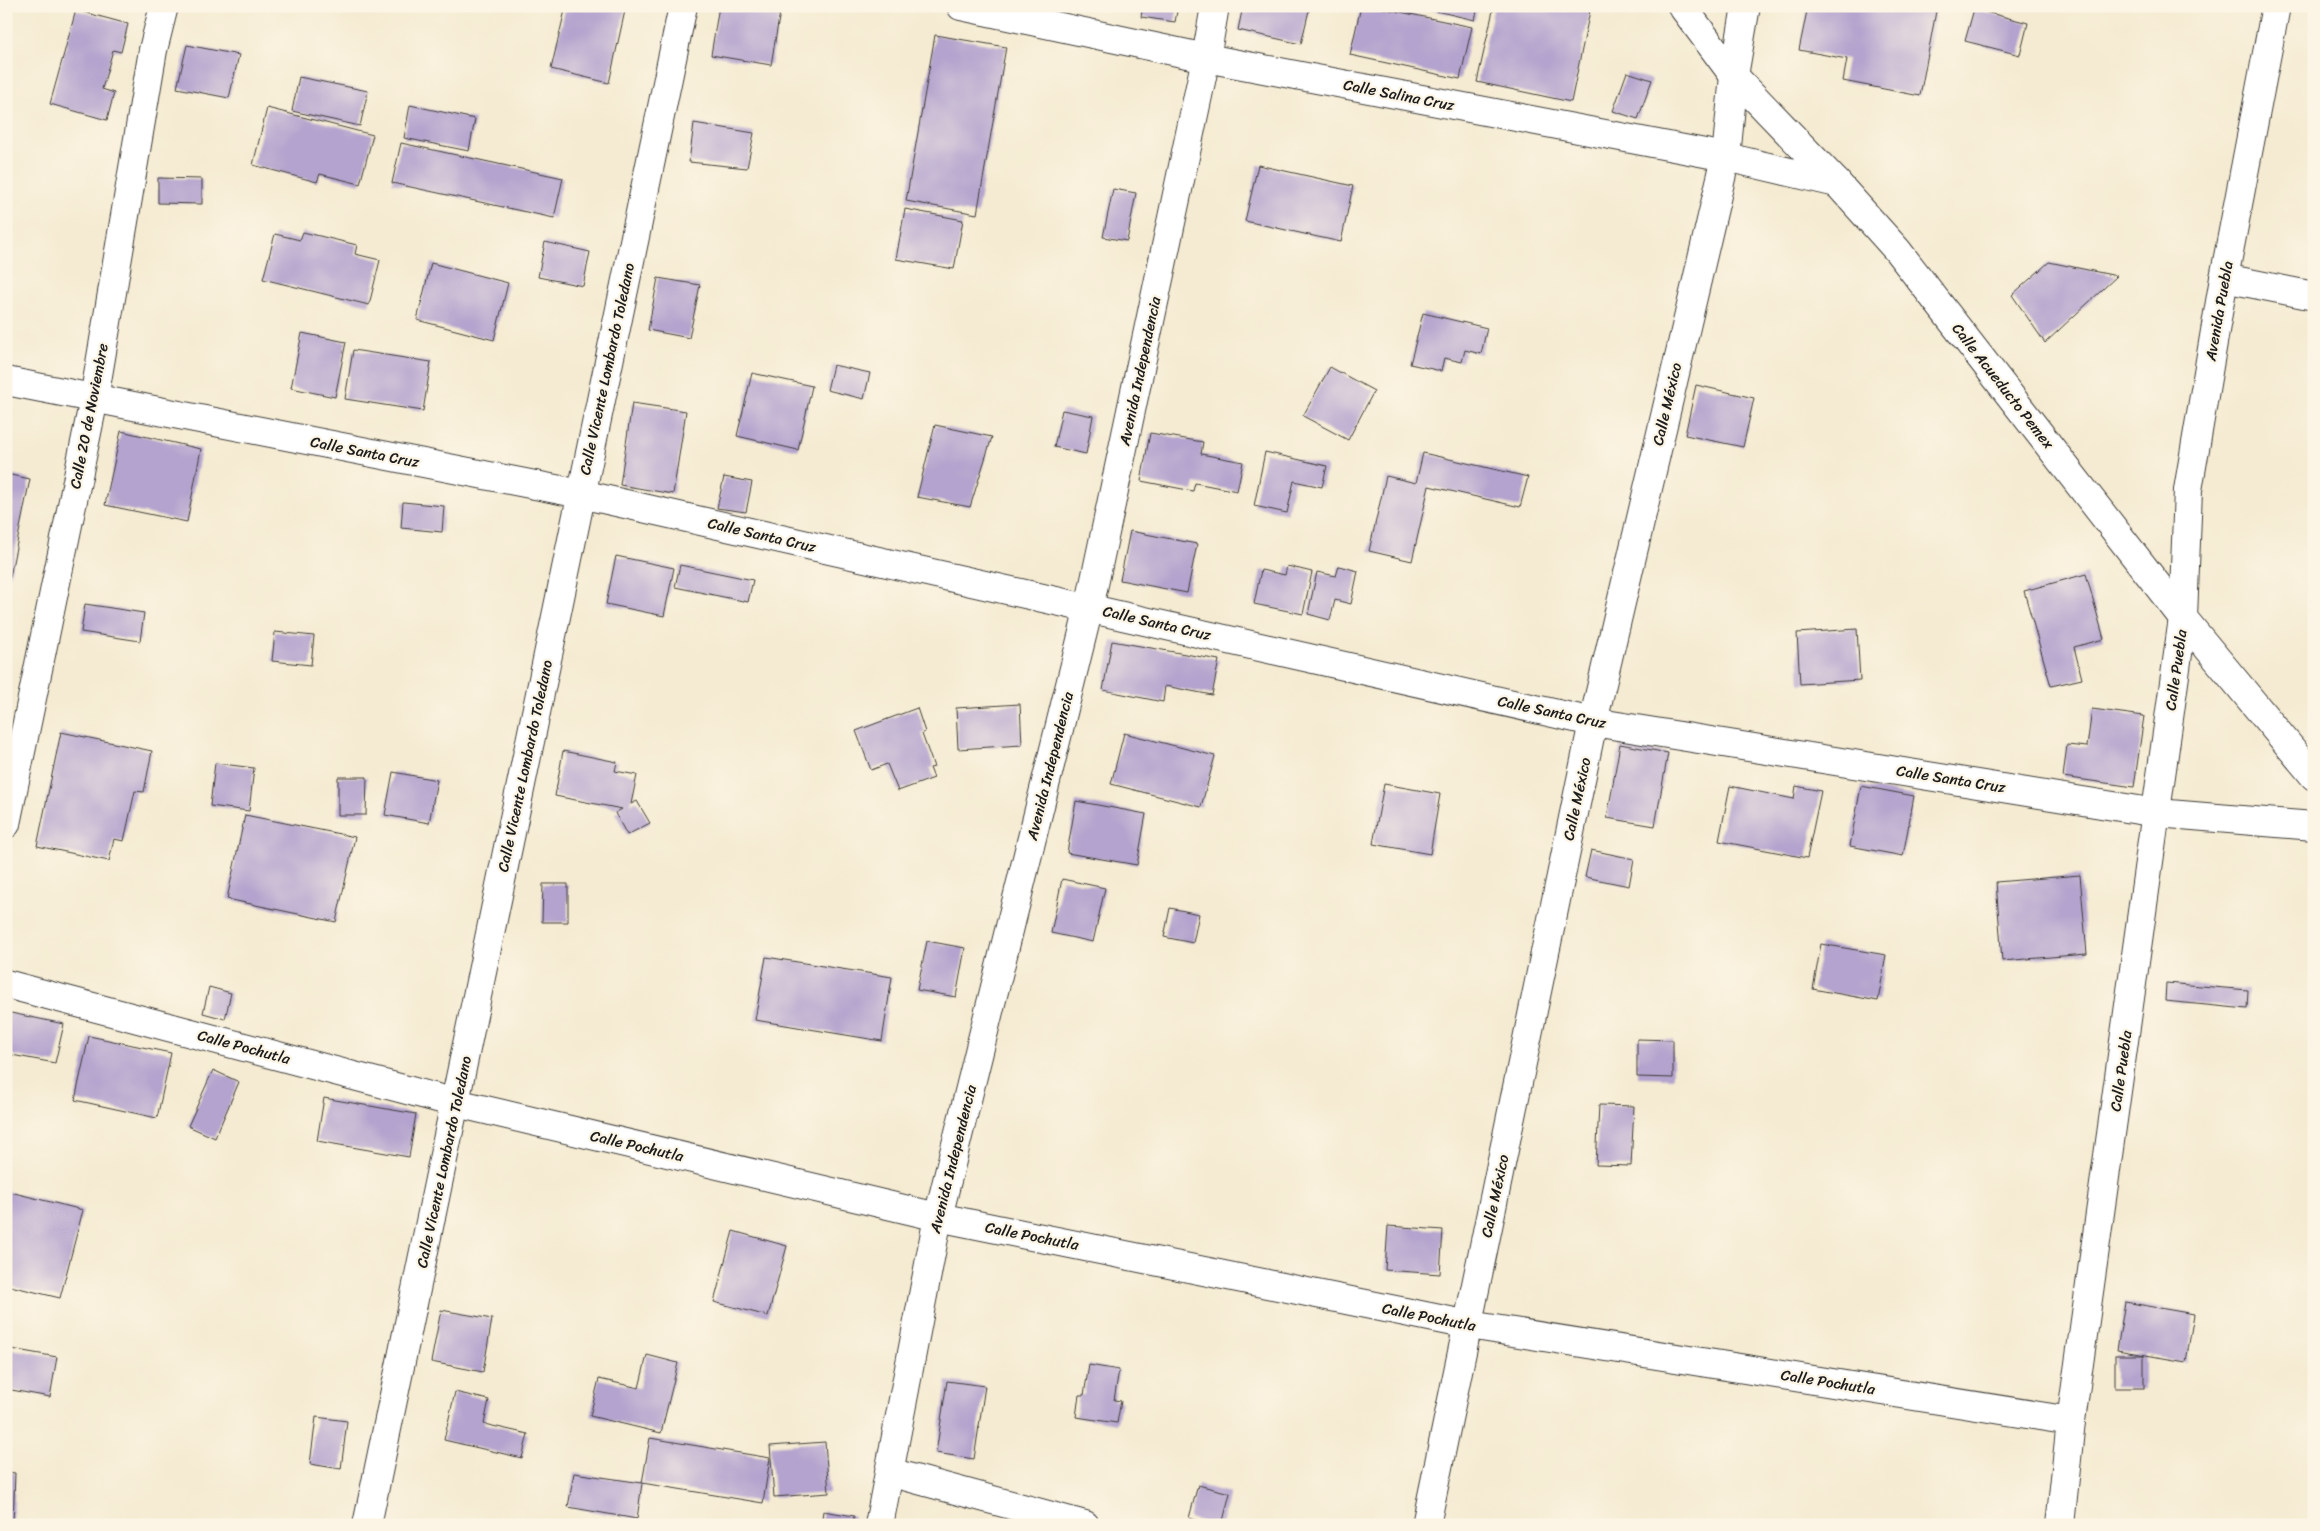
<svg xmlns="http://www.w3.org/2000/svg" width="2320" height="1531" viewBox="0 0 2320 1531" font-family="Sriracha,sans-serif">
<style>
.building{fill:#b3a3ce}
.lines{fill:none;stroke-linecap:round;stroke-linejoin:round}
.street-casing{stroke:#3d3b37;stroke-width:30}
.street{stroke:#fff;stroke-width:28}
.labels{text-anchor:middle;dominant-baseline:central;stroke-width:4.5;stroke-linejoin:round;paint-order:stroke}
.street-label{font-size:15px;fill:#1c1c1c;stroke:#fcf5e5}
</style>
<rect width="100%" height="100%" fill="#fcf5e5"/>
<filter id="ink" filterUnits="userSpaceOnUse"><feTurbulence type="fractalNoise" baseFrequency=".02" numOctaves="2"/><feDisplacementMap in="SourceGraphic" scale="10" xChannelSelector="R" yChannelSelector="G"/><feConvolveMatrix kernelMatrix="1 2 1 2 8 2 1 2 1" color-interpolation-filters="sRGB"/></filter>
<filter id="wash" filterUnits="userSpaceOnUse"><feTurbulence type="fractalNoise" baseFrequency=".0096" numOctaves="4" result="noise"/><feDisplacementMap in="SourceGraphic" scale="20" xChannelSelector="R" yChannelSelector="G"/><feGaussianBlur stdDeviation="1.12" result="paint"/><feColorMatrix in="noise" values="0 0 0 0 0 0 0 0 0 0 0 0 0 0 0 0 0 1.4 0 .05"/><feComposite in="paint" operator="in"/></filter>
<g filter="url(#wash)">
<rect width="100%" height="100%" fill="#f5ebd2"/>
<g id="blocks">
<g class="building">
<polygon points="566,6 626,6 609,83 551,69"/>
<polygon points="719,6 781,6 771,65 711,55"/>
<polygon points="1143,6 1178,6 1175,22 1141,17"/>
<polygon points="1243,6 1310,6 1301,44 1238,30"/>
<polygon points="1361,6 1372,6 1472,27 1460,79 1350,55"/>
<polygon points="1414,6 1478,6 1475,20"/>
<polygon points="1494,6 1591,6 1571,102 1477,82"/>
<polygon points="1808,6 1937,6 1920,96 1843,81 1847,59 1799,50"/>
<polygon points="1974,9 2028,23 2020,55 1965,41"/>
<polygon points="76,10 128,24 121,52 113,50 102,89 114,93 107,120 50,104"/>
<polygon points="935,35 1006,47 977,214 906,201"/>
<polygon points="187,45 239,55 229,98 177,88"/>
<polygon points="1627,72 1652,80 1638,119 1613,111"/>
<polygon points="299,77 368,91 360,126 292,111"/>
<polygon points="410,105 475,119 469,151 404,138"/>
<polygon points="267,108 373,135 360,184 320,174 317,182 253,165"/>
<polygon points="694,123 754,133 747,168 689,162"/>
<polygon points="401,143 563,178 554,218 392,183"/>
<polygon points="1258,165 1353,186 1341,242 1245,221"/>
<polygon points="158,178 202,179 202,204 158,203"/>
<polygon points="1113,189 1136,193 1127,241 1103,237"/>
<polygon points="905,209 963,220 954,269 896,259"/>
<polygon points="303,232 357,245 355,254 380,260 369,305 263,279 275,234 300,240"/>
<polygon points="545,242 590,252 583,286 538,277"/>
<polygon points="2049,262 2117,276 2045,343 2012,295"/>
<polygon points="431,263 508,283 494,340 417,320"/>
<polygon points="658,278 700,285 689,338 648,330"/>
<polygon points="1423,313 1487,328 1481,354 1465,350 1462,362 1444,358 1441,371 1410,364"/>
<polygon points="302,333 346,342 335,397 291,388"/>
<polygon points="353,350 431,362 423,411 345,399"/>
<polygon points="833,365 870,373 864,399 827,390"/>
<polygon points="1330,367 1374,391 1348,440 1303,416"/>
<polygon points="752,373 812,386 798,450 737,436"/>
<polygon points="1696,385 1754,398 1743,447 1685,435"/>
<polygon points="632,403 686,411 673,494 620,485"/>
<polygon points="1062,410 1093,416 1086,454 1054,447"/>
<polygon points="935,425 992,437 970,507 917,497"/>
<polygon points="121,431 201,449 187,522 105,505"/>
<polygon points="1150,433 1203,442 1201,454 1243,462 1237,491 1195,483 1193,491 1141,481"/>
<polygon points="1265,452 1327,466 1322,487 1294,481 1287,513 1254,506"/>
<polygon points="1423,453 1528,477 1520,507 1429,486 1412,561 1369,551 1386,476 1416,483"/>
<polygon points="6,474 30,479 10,577 6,576"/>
<polygon points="724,477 752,482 746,512 717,508"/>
<polygon points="403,502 444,506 442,532 401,528"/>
<polygon points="1130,531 1197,544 1187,593 1120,580"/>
<polygon points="616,556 674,568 664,616 606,604"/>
<polygon points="680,565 753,580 748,602 675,587"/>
<polygon points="1287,566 1312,572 1303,614 1254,604 1261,570 1285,575"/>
<polygon points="1339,566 1358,571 1351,604 1335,600 1330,620 1308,614 1317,572 1336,576"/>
<polygon points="2086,574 2104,639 2074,647 2082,679 2051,686 2024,591"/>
<polygon points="85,604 144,613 140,641 81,632"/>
<polygon points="1857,629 1860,680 1800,684 1797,633"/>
<polygon points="275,632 314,636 311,665 272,661"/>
<polygon points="1112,641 1219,660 1212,695 1165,686 1163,702 1103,690"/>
<polygon points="1020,704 1022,745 958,749 956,708"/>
<polygon points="917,708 925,732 922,734 934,767 930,768 934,778 898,791 887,764 871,770 856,731"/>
<polygon points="2092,709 2144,716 2134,787 2063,777 2067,745 2087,747"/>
<polygon points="61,732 152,751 144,792 135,791 124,841 114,839 109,861 37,846"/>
<polygon points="1124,733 1215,756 1201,807 1111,784"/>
<polygon points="1620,744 1668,753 1655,826 1607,818"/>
<polygon points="563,751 617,762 615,771 637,775 631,804 637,801 650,823 627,835 615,813 622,809 555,796"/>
<polygon points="215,763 254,768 249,811 210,806"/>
<polygon points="393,772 437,780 429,823 385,815"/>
<polygon points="338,777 367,777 366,815 338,815"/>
<polygon points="1384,784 1440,794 1430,854 1373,844"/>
<polygon points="1730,786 1794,799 1796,786 1821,791 1807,858 1719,841"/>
<polygon points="1861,786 1914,796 1903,856 1850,846"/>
<polygon points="1076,801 1146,814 1137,865 1067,853"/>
<polygon points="245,815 355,837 336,922 227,899"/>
<polygon points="1591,850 1634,859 1629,886 1585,877"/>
<polygon points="2080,875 2087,954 2002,961 1996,882"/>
<polygon points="1062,879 1105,888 1093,942 1051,933"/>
<polygon points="543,884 568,884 568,922 542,922"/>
<polygon points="1170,908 1199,914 1193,943 1164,937"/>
<polygon points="927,941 965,948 956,997 917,990"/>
<polygon points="1821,944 1886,955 1878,1001 1813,989"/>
<polygon points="766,957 892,977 882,1041 755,1020"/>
<polygon points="2166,983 2248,990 2247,1009 2165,1001"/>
<polygon points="209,987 231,993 225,1019 203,1013"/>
<polygon points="6,1012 64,1024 55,1063 6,1054"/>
<polygon points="89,1036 171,1053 157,1118 75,1100"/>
<polygon points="1637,1039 1673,1040 1673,1078 1637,1077"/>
<polygon points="213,1070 239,1082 215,1138 188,1126"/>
<polygon points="324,1098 416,1114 409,1157 317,1141"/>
<polygon points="1599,1105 1634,1106 1631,1166 1596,1165"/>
<polygon points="6,1191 83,1210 60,1298 6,1285"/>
<polygon points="1388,1226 1443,1230 1440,1274 1385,1270"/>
<polygon points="733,1231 787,1246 768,1316 714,1302"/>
<polygon points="2125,1302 2194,1314 2186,1362 2117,1350"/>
<polygon points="441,1310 492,1319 483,1372 431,1362"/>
<polygon points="6,1348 57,1357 50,1397 6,1389"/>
<polygon points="647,1355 678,1363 661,1433 590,1416 599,1379 639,1388"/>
<rect x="2115" y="1355" width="29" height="33"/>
<polygon points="1089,1365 1119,1370 1114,1400 1121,1401 1117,1423 1076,1417 1079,1395 1084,1395"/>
<polygon points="947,1381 985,1386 974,1459 936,1453"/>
<polygon points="455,1392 489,1400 484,1424 528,1434 522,1458 444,1440"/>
<polygon points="316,1417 347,1421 341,1469 310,1464"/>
<polygon points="650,1438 770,1458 763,1503 642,1483 637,1519 568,1507 574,1473 642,1483"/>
<polygon points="825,1442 829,1493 774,1497 770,1446"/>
<polygon points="6,1472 15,1473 13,1525 6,1524"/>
<polygon points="1198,1485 1230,1493 1222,1525 1213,1525 1189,1518"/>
<polygon points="823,1511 854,1516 853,1525 821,1525"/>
<polygon points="1006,1518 1028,1524 1028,1525 1004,1525"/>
</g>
</g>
</g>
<g filter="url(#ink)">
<use href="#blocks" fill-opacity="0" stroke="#3d3b37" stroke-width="1"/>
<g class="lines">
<g class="street-casing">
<g id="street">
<polyline points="961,6 1206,58 1726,157 1837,183"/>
<polyline points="1682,6 1734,76 1837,183 1897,250 2183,618 2314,776"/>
<polyline points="2224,278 2314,296"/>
<polyline points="6,381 581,494 1593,722 2157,813 2314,826"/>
<polyline points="6,824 94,399 153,50 164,6"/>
<polyline points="6,984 456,1103 938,1217 1469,1325 2071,1421"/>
<polyline points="889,1472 1085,1525"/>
<polyline points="367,1525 683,6"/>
<polyline points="879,1525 938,1217 1089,608 1206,58 1215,6"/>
<polyline points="1426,1525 1593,722 1726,157 1734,76 1746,6"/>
<polyline points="2060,1525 2071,1421 2183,618 2188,490 2224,278 2276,6"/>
</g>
</g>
<use href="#street" class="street"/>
</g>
</g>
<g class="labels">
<g class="street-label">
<text transform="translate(1399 95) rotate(11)">Calle Salina Cruz</text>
<text transform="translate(2219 311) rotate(-80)">Avenida Puebla</text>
<text transform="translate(607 369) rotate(-78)">Calle Vicente Lombardo Toledano</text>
<text transform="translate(1140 371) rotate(-78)">Avenida Independencia</text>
<text transform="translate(2003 386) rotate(52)">Calle Acueducto Pemex</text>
<text transform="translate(1667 404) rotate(-77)">Calle México</text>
<text transform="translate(89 416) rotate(-79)">Calle 20 de Noviembre</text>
<text transform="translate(365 452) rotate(11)">Calle Santa Cruz</text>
<text transform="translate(762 535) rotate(13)">Calle Santa Cruz</text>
<text transform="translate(1157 623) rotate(13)">Calle Santa Cruz</text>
<text transform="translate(2176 670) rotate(-82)">Calle Puebla</text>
<text transform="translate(1552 712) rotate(12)">Calle Santa Cruz</text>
<text transform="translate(525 766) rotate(-78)">Calle Vicente Lombardo Toledano</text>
<text transform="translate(1050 766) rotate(-76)">Avenida Independencia</text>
<text transform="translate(1951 779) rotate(9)">Calle Santa Cruz</text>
<text transform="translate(1577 799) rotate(-78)">Calle México</text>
<text transform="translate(244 1047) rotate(15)">Calle Pochutla</text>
<text transform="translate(2121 1071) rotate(-82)">Calle Puebla</text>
<text transform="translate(637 1146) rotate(13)">Calle Pochutla</text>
<text transform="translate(953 1159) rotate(-76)">Avenida Independencia</text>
<text transform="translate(444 1162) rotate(-78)">Calle Vicente Lombardo Toledano</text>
<text transform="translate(1495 1196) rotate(-78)">Calle México</text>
<text transform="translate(1032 1236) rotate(11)">Calle Pochutla</text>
<text transform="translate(1429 1317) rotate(11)">Calle Pochutla</text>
<text transform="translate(1828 1382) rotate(9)">Calle Pochutla</text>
</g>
</g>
<rect width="2320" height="1531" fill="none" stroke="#fcf5e5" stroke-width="25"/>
</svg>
